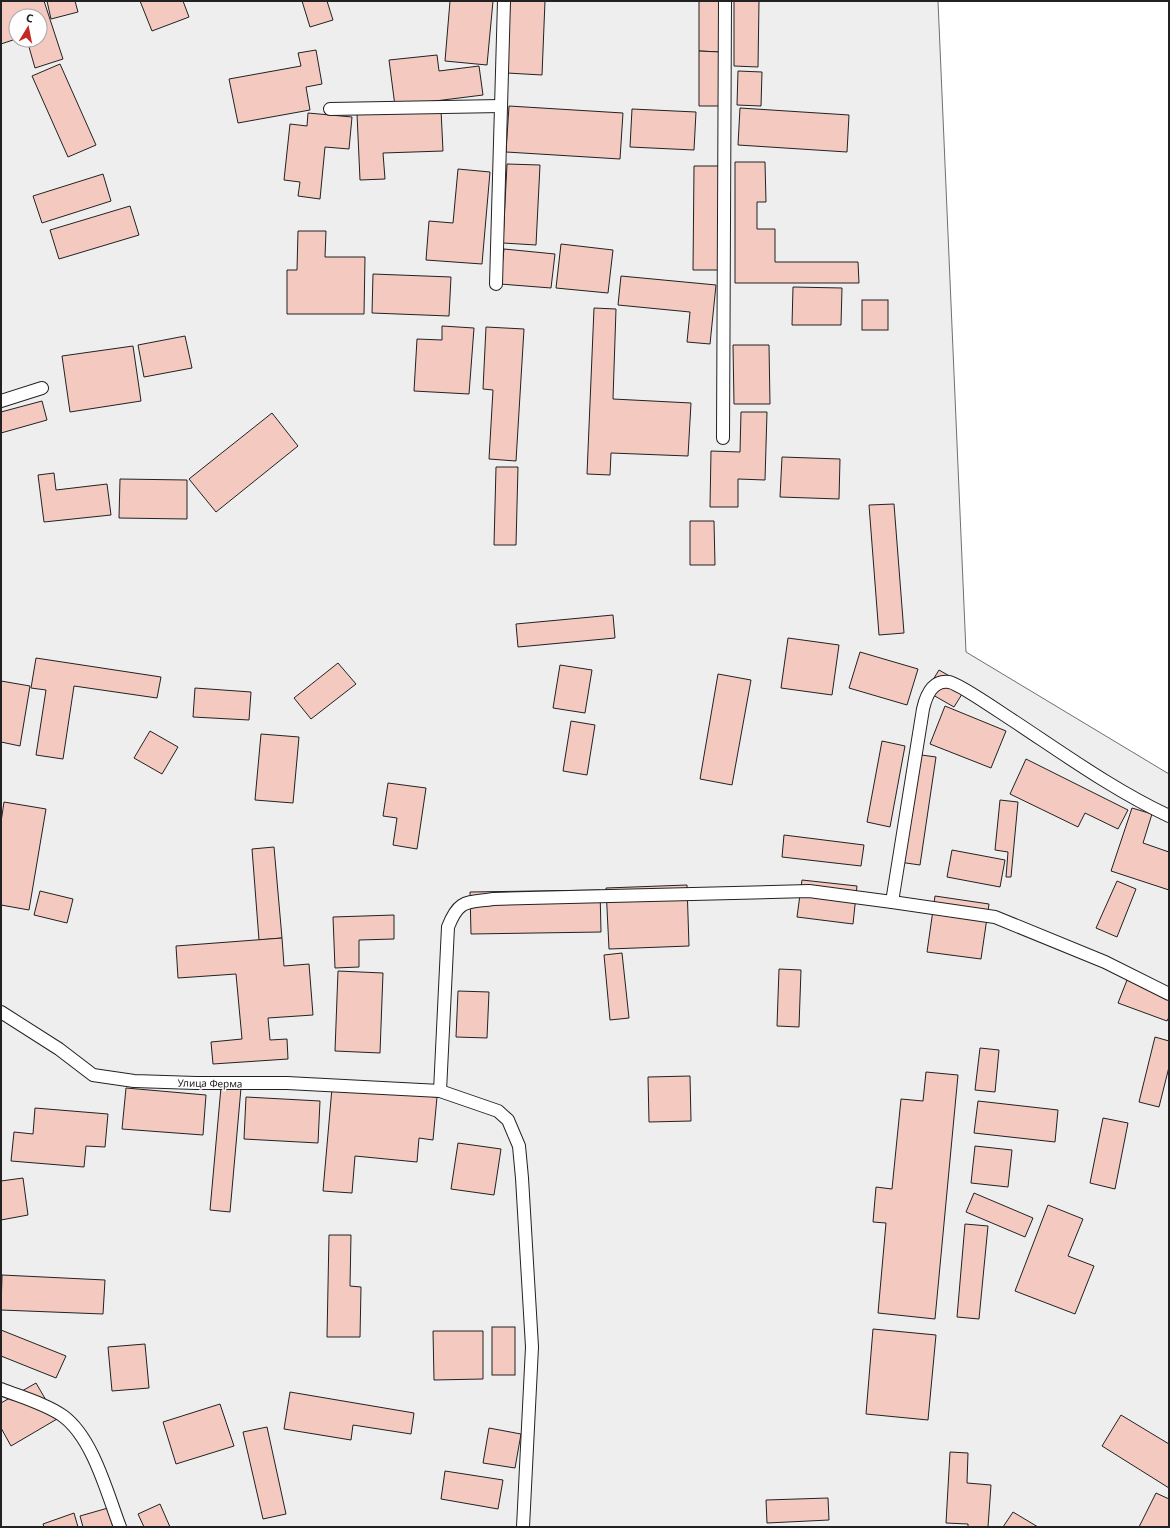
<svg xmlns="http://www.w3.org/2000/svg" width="1170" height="1528" viewBox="0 0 1170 1528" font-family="'Noto Sans',sans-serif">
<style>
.green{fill:#eee;stroke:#6f6f6f;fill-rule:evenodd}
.building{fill:#f3c9c0;stroke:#222}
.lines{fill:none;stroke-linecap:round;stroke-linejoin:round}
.lane-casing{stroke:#222;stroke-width:14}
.lane{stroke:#fff;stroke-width:12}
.labels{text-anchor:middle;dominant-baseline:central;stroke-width:3;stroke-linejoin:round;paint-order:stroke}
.street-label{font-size:10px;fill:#222;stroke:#fff}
</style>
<rect width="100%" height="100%" fill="#fff"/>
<path class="green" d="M1 1H938L966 652 1169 774V1527H1ZM16 16H40V40H16Z"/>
<g class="building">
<polygon points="4,1 44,1 63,59 35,68 27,40 40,40 40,16 16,16 16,39 1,44 1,2"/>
<polygon points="47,1 75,1 78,12 51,19"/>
<polygon points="140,1 183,1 189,17 152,31"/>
<polygon points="302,1 327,1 333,20 310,27"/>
<polygon points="450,1 493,1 487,65 445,61"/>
<polygon points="510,1 545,1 542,75 507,73"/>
<polygon points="699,1 720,1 720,52 699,51"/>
<polygon points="734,1 759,1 758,67 734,66"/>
<polygon points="316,50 322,84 306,87 310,110 238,123 229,79 301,66 298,53"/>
<polygon points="699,51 720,52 720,106 699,106"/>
<polygon points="437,55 439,71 479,66 483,95 395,106 389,60"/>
<polygon points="60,64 96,145 68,157 32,76"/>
<polygon points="738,71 762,72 761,106 737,105"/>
<polygon points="509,106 623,113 620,159 506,152"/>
<polygon points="740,108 849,115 847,152 738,145"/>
<polygon points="632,109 696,112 694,150 630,147"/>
<polygon points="441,110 443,151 383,153 385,179 360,180 357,114"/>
<polygon points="308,113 352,117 349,149 325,147 320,199 298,196 300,182 284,180 290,124 307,126"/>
<polygon points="735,162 765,162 766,202 757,202 757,229 775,229 775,262 858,262 859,283 735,283"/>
<polygon points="507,164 540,165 536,245 503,243"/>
<polygon points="694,166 720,166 720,270 693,270"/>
<polygon points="458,169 490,172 482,264 426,260 429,221 453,223"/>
<polygon points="103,174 111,201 42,223 33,196"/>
<polygon points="130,206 139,235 59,259 50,230"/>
<polygon points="298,231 326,231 325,257 365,257 364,314 287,314 287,270 297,270"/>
<polygon points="561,244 613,250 608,293 556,288"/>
<polygon points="504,249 555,254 551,288 500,284"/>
<polygon points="373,274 451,277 449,316 372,313"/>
<polygon points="621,276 716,285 710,344 687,342 690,312 618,305"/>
<polygon points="793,287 842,288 841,325 792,325"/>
<rect x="862" y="300" width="26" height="30"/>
<polygon points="594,308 616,309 613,399 691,403 688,456 611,453 610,475 587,474"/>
<polygon points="442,326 474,328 469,394 414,391 417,339 442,340"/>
<polygon points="486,327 524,329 516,461 489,459 493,390 483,389"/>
<polygon points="185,336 192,368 144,377 138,345"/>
<polygon points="733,345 769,345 770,404 734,404"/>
<polygon points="133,346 141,401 70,412 62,356"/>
<polygon points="42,401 47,420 1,433 1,412"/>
<polygon points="741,412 767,412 765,480 738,479 738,507 710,507 711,451 740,452"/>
<polygon points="272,413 298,446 216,512 189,479"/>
<polygon points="782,457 840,459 839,499 780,497"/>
<polygon points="496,467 518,467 516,545 494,545"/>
<polygon points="54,473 56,490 107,484 111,515 44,522 38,475"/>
<polygon points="120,479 187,480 187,519 119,518"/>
<polygon points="894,504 904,633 879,635 869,505"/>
<polygon points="690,521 714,521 715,565 690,565"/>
<polygon points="613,615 615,638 518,647 516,624"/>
<polygon points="788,638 839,645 832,695 781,688"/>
<polygon points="860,652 918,669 907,705 849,688"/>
<polygon points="36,658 161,677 157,698 74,686 63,759 36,755 46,690 31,688"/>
<polygon points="338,663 356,684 311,719 294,698"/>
<polygon points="560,665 592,670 585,713 553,708"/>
<polygon points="939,670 967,686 954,707 926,691"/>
<polygon points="718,674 751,680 732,785 700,779"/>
<polygon points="1,681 30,686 20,746 1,742"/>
<polygon points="195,688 251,692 249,720 193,717"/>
<polygon points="945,706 1006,731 991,768 930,744"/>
<polygon points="571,721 595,725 587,775 563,771"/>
<polygon points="150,731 178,747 162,774 134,758"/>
<polygon points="261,734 299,737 293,803 255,800"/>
<polygon points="882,741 905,746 890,827 867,822"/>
<polygon points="914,754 936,757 920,865 899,862"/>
<polygon points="1026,759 1128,810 1118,829 1085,813 1078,827 1010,794"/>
<polygon points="388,783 426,788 417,849 393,845 397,818 383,816"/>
<polygon points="1000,800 1018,802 1011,877 1006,877 1008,852 995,850"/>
<polygon points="4,802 46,809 29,910 1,905 1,822"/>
<polygon points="1132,808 1152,814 1143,843 1169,852 1169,890 1111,871"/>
<polygon points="784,835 864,845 861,866 782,857"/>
<polygon points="274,847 282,938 259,940 252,849"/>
<polygon points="952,850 1005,860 1000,887 947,877"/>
<polygon points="802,880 857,886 853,924 797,917"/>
<polygon points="1117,881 1136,889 1117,937 1096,928"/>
<polygon points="687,885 689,946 609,949 606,888"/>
<polygon points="600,890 601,932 471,934 470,892"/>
<polygon points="40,891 73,899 67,923 34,915"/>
<polygon points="935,896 989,904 981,959 927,952"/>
<polygon points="394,915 394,939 359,940 359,967 335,968 333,917"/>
<polygon points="282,938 284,966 309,964 313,1015 268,1018 270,1040 287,1039 288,1059 213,1064 211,1042 242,1039 236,974 178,978 176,946"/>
<polygon points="622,953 629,1018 610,1020 604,955"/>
<polygon points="779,969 801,970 799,1027 777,1026"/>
<polygon points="338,971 383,973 380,1053 335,1051"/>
<polygon points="1129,975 1169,990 1169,1017 1167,1021 1118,1003"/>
<polygon points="458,991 489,992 487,1038 456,1037"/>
<polygon points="1155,1037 1169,1041 1169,1067 1159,1107 1139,1102"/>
<polygon points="980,1048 999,1050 995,1092 975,1090"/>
<polygon points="926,1072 958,1075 935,1319 878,1313 886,1223 873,1222 876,1187 892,1189 901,1099 923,1101"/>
<polygon points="690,1076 691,1121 649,1122 648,1077"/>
<polygon points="221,1087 241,1088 230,1212 210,1210"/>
<polygon points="126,1088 206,1095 203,1135 122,1129"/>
<polygon points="332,1088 437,1097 433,1140 419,1138 417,1162 355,1156 352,1193 323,1191"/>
<polygon points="246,1097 320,1101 318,1143 244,1139"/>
<polygon points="978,1101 1058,1110 1055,1142 974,1133"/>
<polygon points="35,1108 108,1114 105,1147 86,1146 84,1167 11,1161 14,1132 33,1134"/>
<polygon points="1103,1118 1128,1123 1115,1189 1090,1183"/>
<polygon points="458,1143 501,1149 494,1195 451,1189"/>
<polygon points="975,1146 1012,1150 1008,1187 971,1183"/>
<polygon points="23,1178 28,1215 1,1220 1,1181"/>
<polygon points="974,1193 1033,1218 1025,1237 966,1212"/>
<polygon points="1048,1205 1083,1219 1068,1256 1094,1266 1075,1314 1015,1291"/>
<polygon points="965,1224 988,1226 979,1319 957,1317"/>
<polygon points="329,1235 351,1235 350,1286 361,1287 360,1337 327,1337"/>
<polygon points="2,1275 105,1280 103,1314 1,1310"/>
<rect x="492" y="1327" width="23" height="48"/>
<polygon points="873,1329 936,1335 928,1420 866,1414"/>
<polygon points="1,1330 66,1356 56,1378 1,1356"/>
<polygon points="433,1331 483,1331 483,1379 434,1380"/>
<polygon points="145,1344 149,1388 112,1391 108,1347"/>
<polygon points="36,1383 57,1419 11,1446 1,1428 1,1403"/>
<polygon points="290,1392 414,1413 411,1434 353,1425 351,1440 284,1429"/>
<polygon points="220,1404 234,1446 176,1464 163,1422"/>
<polygon points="1121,1415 1169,1444 1169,1488 1102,1446"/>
<polygon points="267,1427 286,1514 263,1519 243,1432"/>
<polygon points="489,1428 521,1434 515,1468 483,1463"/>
<polygon points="950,1452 968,1453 967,1483 991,1485 988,1527 968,1527 968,1524 946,1523"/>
<polygon points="445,1471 503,1480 498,1509 441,1499"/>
<polygon points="1156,1493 1169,1499 1169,1527 1139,1527"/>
<polygon points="828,1498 829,1520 767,1523 766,1500"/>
<polygon points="160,1504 170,1527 144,1527 138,1514"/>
<polygon points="108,1508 113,1527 83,1527 80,1516"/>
<polygon points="1013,1512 1038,1527 1003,1527"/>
<polygon points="74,1513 78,1527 44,1527 43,1524"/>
</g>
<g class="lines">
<g class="lane-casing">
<g id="lane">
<polyline points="330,109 501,106"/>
<polyline points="496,284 504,1"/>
<polyline points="1,401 42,388"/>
<polyline points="723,438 725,1"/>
<path d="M892 902 923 709C926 696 932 680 949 682 957 683 994 708 1003 714 1057 749 1111 789 1169 816"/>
<polyline points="1,1012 59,1049 93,1075 134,1081 196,1083 287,1083 440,1091 498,1111 508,1120 519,1146 522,1178 532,1347 523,1527"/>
<path d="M440 1091 448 927C459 899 466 903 493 899L809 891 892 902 995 917 1105 962 1169 994"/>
<path d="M1 1389C21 1397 46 1404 63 1416 93 1438 107 1493 120 1527"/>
</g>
</g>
<use href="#lane" class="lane"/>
</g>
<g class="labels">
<g class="street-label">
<text transform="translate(210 1083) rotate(1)">Улица Ферма</text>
</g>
</g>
<rect width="1170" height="1528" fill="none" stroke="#222222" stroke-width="4"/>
<g transform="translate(28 28) rotate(10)"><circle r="19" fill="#ffffff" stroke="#a7a7a7"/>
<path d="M0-3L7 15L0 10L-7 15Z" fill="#c62828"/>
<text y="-6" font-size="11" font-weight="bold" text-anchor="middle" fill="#222222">С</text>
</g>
</svg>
